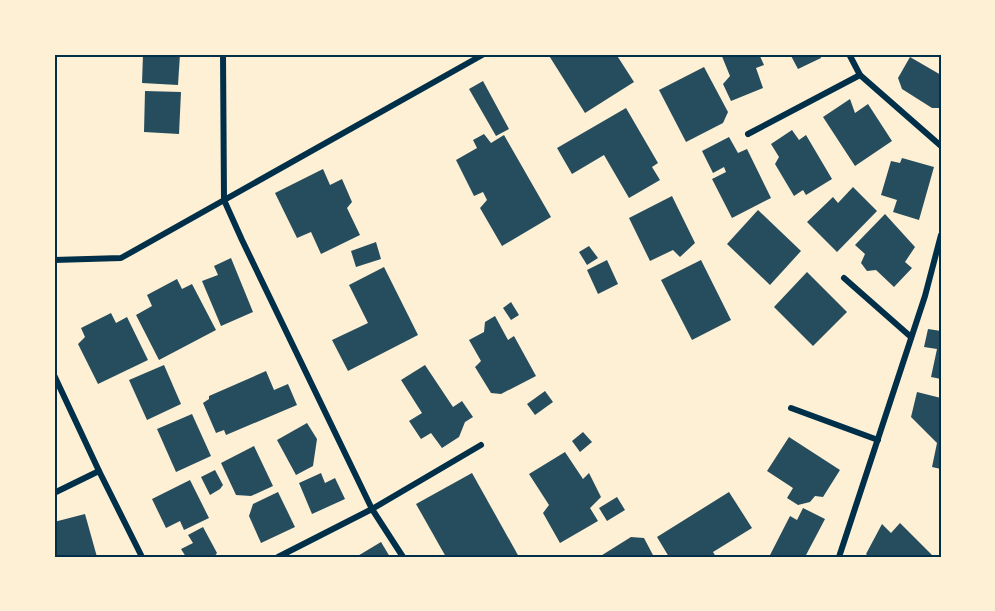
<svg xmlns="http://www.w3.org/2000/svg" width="995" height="611" viewBox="0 0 995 611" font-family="Lora,serif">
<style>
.building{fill:#264d5e}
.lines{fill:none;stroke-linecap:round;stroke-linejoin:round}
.minor{stroke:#003049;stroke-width:6}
.neatline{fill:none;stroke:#003049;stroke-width:2}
</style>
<rect width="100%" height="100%" fill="#fdf0d5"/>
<g class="building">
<polygon points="143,54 180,54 178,85 142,83"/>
<polygon points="548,54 616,54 634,82 585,113"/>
<polygon points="721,54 759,54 764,65 756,68 763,88 731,101 723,84 730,76"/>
<polygon points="790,54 820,54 821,58 798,69"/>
<polygon points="910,57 941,75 941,108 932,108 902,89 898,78"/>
<polygon points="704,67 728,112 723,123 686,142 659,90"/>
<polygon points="483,81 509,129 496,136 469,89"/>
<polygon points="145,91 181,92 179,134 144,132"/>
<polygon points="850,99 855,113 868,104 892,141 855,166 823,117"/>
<polygon points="626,108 658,163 652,167 660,180 629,198 604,155 572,174 557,148"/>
<polygon points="792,130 799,140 806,135 832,179 806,195 803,190 794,196 775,164 779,157 771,144"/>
<polygon points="484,134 491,143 504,135 551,217 502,246 480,208 487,200 483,192 474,196 456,160 477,148 473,140"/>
<polygon points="729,137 738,153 747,149 771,198 732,218 712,179 726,172 724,167 713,173 702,151"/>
<polygon points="902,158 934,167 919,220 893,212 897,200 881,195 891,161 900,163"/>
<polygon points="323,169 330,185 342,179 352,202 347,208 360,235 321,254 311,232 297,238 275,193"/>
<polygon points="853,187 877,211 837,252 807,222 833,197 838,203"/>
<polygon points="672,196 695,243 680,257 673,250 650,261 629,218"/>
<polygon points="758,210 801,251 770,285 727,244"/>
<polygon points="885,214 915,247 905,262 912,268 894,287 876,270 867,271 861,263 865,254 855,245"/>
<polygon points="376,242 381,259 356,267 351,251"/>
<polygon points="589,246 598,258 587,265 579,252"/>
<polygon points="231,258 253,312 221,326 202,281 218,275 214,266"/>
<polygon points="607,260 618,284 598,294 587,270"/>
<polygon points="701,260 731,320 692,340 661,280"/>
<polygon points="384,267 418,335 348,371 332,340 368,323 349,285"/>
<polygon points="807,272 847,312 813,346 774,307"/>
<polygon points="177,279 182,289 192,284 216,330 159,360 136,315 152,306 147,295"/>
<polygon points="511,302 519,315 511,320 503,308"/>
<polygon points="111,313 116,323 127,317 148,360 98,384 78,344 85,337 81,328"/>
<polygon points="495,316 508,340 514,336 536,376 501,394 491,393 475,367 481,361 469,340 484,332 485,322"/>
<polygon points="928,329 941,331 941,379 931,377 937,349 924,347"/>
<polygon points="164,365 181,404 147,420 129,380"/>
<polygon points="425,365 453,407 462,401 473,417 465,422 459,437 442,448 431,433 421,439 409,421 422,413 401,380"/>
<polygon points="266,371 274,390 288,384 297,405 226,435 224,430 216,433 203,403 209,399 209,396"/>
<polygon points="545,391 553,402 535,415 527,404"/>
<polygon points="917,392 941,398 941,469 932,467 937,443 911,417"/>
<polygon points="192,414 211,456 176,472 157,429"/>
<polygon points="307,423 317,439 313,466 296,475 277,440"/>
<polygon points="583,432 592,442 580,452 572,441"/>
<polygon points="789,437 840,470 823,497 815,496 810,502 798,505 787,498 793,488 767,471"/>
<polygon points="254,446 273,486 251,496 236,495 221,463"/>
<polygon points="565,452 583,479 589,473 601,497 590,508 598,521 560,543 543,513 549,505 529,474"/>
<polygon points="215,470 223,485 220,489 210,495 201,477"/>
<polygon points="321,473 325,483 335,478 345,499 312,514 299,483"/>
<polygon points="472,473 519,557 446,557 416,504"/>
<polygon points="190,480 209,518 184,530 180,521 166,528 152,499"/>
<polygon points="278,492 295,527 261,543 249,516 253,504"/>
<polygon points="729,492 752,528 713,552 716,557 669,557 657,537"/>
<polygon points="617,497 625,510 607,521 599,508"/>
<polygon points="803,508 825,519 805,557 769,557 790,516 797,520"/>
<polygon points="85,514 97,557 54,557 54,522"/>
<polygon points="900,523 934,557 869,557 866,554 882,524 891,533"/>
<polygon points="203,527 217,553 214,557 186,557 181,549 193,543 188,535"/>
<polygon points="631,537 644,538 654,557 599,557"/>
<polygon points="381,542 390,557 356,557"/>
</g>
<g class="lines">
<g class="minor">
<polyline points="223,54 224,200 242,240 372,509 403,557"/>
<polyline points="849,54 860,75 941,146"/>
<polyline points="748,134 860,75"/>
<polyline points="54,260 121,258 484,54"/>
<polyline points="844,278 911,337"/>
<polyline points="54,375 99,471 142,557"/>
<polyline points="791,408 878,440"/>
<polyline points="54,493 99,471"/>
<polyline points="278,557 372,509 481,445"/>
<polyline points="839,557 925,296 941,235"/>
</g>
</g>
<rect width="995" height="611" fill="none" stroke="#fdf0d5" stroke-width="111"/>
<rect x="56" y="56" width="884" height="500" class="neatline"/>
</svg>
